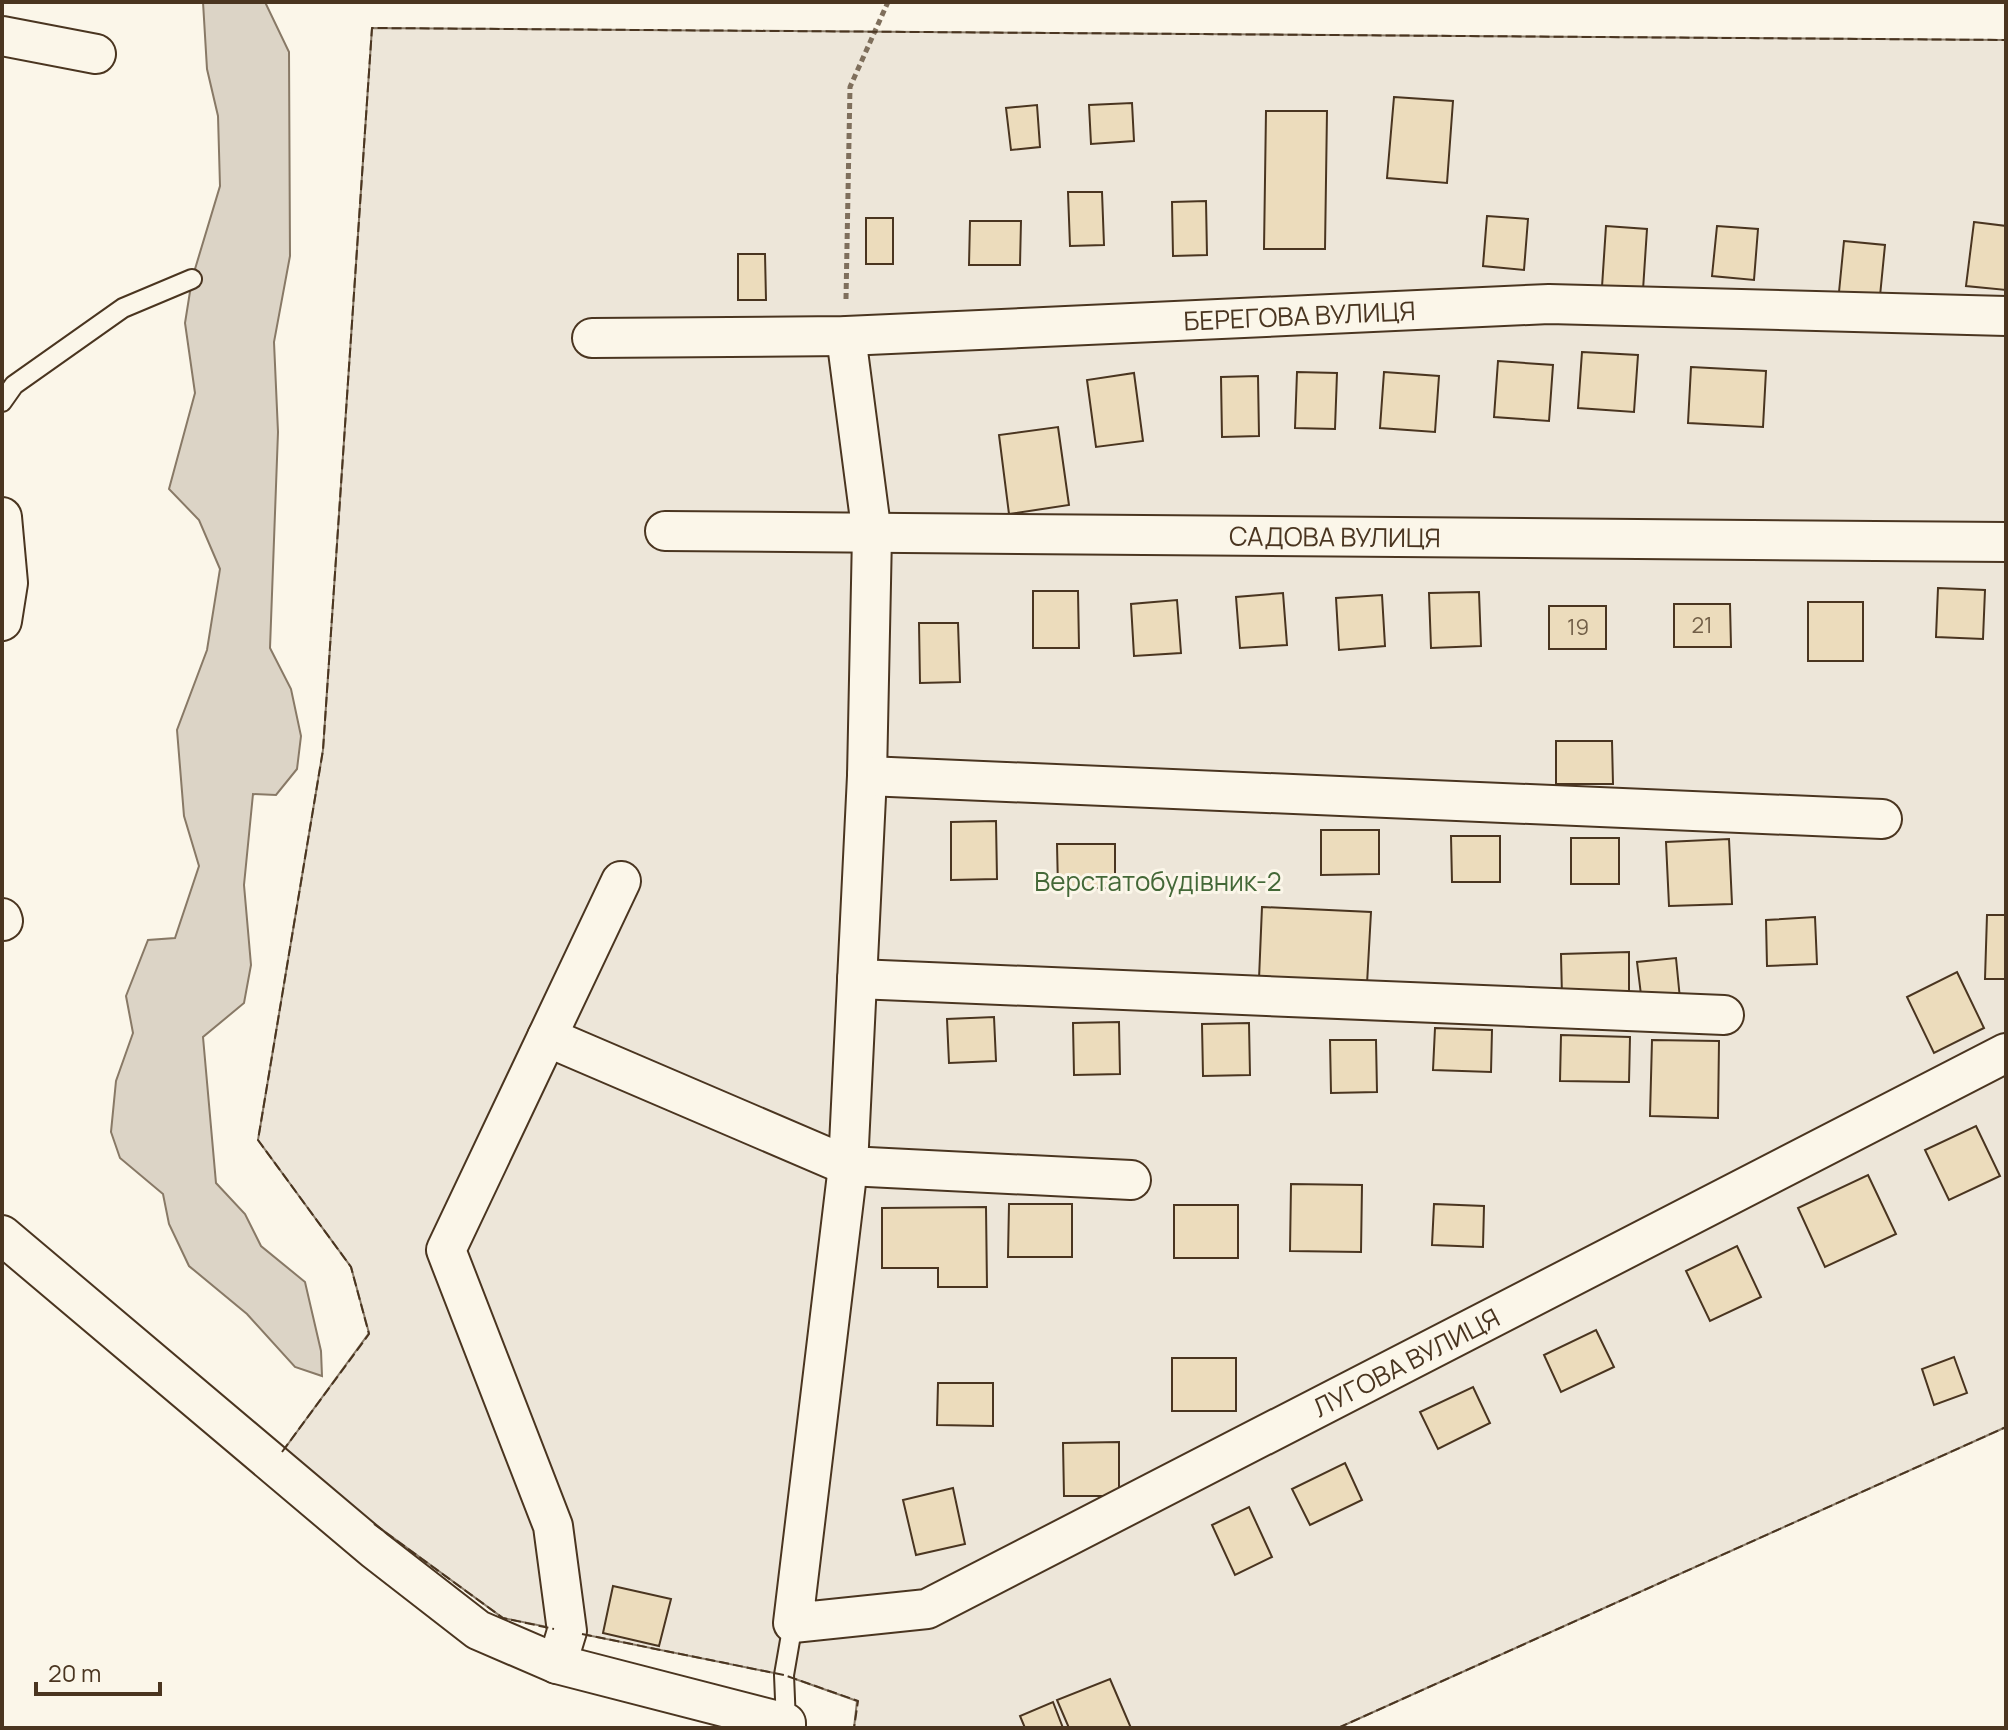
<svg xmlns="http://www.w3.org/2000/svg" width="2008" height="1730" viewBox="0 0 2008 1730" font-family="Manrope,sans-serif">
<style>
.green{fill:#ede6d9;stroke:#887966;stroke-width:2}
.water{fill:#dcd4c6;stroke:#887966;stroke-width:2}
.building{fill:#ecdcbc;stroke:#4a3520;stroke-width:2}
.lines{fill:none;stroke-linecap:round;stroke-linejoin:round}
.service-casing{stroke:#4a3520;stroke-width:22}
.minor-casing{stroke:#4a3520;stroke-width:42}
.path{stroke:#7f6f5c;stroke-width:5;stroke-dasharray:6 4;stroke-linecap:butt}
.service{stroke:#fbf6e9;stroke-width:18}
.minor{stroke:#fbf6e9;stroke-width:38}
.fence{stroke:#4a3520;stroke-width:2;stroke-dasharray:10 4;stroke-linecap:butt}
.labels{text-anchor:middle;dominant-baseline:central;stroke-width:6;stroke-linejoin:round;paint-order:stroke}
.number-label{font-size:22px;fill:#725f47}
.street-label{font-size:26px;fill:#4a3520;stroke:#fbf6e9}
.park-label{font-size:26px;fill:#436837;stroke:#fbf6e9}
</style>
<rect width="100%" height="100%" fill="#fbf6e9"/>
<polygon class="green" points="372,28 2006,40 2006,1427 1338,1728 854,1728 857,1701 784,1675 503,1618 280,1455 369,1333 351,1267 258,1140 323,750"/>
<polygon class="water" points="203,2 265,2 289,52 290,256 274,342 278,432 270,648 291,689 301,736 297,769 276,795 253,794 244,885 251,965 244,1003 203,1037 216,1183 245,1214 261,1246 305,1282 321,1351 322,1376 295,1367 247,1314 189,1266 169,1224 163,1194 120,1158 111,1132 116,1081 133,1033 126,996 148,940 175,938 199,866 184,816 177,730 207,650 220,569 199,520 169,489 195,393 185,323 192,279 220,186 218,116 207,69"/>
<g class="building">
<polygon points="1394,97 1453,101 1447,183 1387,178"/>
<polygon points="1132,103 1134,141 1091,144 1089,105"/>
<polygon points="1037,105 1040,147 1011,150 1006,108"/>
<polygon points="1266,111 1327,111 1325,249 1264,249"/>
<polygon points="1068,192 1102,192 1104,245 1070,246"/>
<polygon points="1206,201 1207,255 1173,256 1172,202"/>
<polygon points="1487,216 1528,219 1524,270 1483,266"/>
<rect x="866" y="218" width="27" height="46"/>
<polygon points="970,221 1021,221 1020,265 969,265"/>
<polygon points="1974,222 2006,226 2006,290 1966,286"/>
<polygon points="1606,226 1647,229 1643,290 1602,287"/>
<polygon points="1717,226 1758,229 1754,280 1712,276"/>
<polygon points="1844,241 1885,245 1880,296 1839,292"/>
<polygon points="738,254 765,254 766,300 738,300"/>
<polygon points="1582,352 1638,355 1634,412 1578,408"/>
<polygon points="1498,361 1553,365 1549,421 1494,417"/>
<polygon points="1691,367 1766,371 1763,427 1688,423"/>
<polygon points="1297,372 1337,373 1335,429 1295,428"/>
<polygon points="1384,372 1439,376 1435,432 1380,428"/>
<polygon points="1134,373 1143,441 1096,447 1087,380"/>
<polygon points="1258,376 1259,436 1222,437 1221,377"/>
<polygon points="1058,427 1069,505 1009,514 999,435"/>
<polygon points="1938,588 1985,590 1983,639 1936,637"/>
<polygon points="1033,591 1078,591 1079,648 1033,648"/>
<polygon points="1479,592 1481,646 1431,648 1429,593"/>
<polygon points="1283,593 1287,645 1240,648 1236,597"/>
<polygon points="1382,595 1385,646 1339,650 1336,598"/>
<polygon points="1177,600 1181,653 1134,656 1131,604"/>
<rect x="1808" y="602" width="55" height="59"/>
<polygon points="1674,604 1730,604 1731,647 1674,647"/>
<rect x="1549" y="606" width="57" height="43"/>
<polygon points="919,623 958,623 960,682 920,683"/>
<polygon points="1556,741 1612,741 1613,784 1556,784"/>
<polygon points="996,821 997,879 951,880 951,822"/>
<polygon points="1321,830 1379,830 1379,874 1321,875"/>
<polygon points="1451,836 1500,836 1500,882 1452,882"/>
<rect x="1571" y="838" width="48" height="46"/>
<polygon points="1729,839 1732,904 1669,906 1666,842"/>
<polygon points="1057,844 1115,844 1115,888 1058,888"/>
<polygon points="1262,907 1371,912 1367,984 1259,979"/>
<polygon points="1987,915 2006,915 2006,979 1985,979"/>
<polygon points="1815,917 1817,964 1767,966 1766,920"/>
<polygon points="1629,952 1629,995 1562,997 1561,954"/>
<polygon points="1676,958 1680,999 1642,1003 1637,962"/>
<polygon points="1957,972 1984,1028 1934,1053 1907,997"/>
<polygon points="994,1017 996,1061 949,1063 947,1019"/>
<polygon points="1119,1022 1120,1074 1074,1075 1073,1023"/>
<polygon points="1249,1023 1250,1075 1203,1076 1202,1024"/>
<polygon points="1435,1028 1492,1030 1491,1072 1433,1070"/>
<polygon points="1561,1035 1630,1037 1629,1082 1560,1081"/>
<polygon points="1330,1040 1376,1040 1377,1092 1331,1093"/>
<polygon points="1652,1040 1719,1041 1718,1118 1650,1116"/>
<polygon points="1976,1126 2000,1176 1949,1200 1925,1150"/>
<polygon points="1868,1175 1896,1234 1825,1267 1798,1208"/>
<polygon points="1291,1184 1362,1185 1361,1252 1290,1251"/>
<polygon points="1009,1204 1072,1204 1072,1257 1008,1257"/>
<polygon points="1434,1204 1484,1206 1483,1247 1432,1245"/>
<rect x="1174" y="1205" width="64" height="53"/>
<polygon points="986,1207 987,1287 938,1287 938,1268 882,1268 882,1208"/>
<polygon points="1737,1246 1761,1297 1710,1321 1686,1271"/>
<polygon points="1596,1330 1614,1367 1561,1392 1544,1355"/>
<polygon points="1954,1357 1967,1393 1934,1405 1922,1369"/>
<rect x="1172" y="1358" width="64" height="53"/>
<polygon points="938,1383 993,1383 993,1426 937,1425"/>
<polygon points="1473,1387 1490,1423 1438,1449 1420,1412"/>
<polygon points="1119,1442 1119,1496 1064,1496 1063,1443"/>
<polygon points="1345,1463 1362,1500 1310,1525 1292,1489"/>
<polygon points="953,1488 965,1544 916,1555 903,1500"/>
<polygon points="1249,1507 1272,1557 1235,1575 1212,1525"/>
<polygon points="613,1586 671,1599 659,1646 603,1633"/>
<polygon points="1110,1679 1131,1728 1069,1728 1057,1700"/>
<polygon points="1053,1702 1063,1728 1025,1728 1020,1716"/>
</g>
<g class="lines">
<g class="service-casing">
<g id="service">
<polyline points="2,402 14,385 123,308 192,279"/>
<polyline points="786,1723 784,1675 793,1623"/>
</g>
</g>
<g class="minor-casing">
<g id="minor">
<polyline points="2,36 96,54"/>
<path id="s1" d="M846 336 872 535 867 776 848 1166 793 1623 927 1609 2006 1053"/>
<path id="s2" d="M592 338 846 336 1549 304 2006 316"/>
<polyline points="2,517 8,583 2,621"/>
<path id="s3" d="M665 531 2006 542"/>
<polyline points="867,776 1882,819"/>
<polyline points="2,918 3,921"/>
<polyline points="857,979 1724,1015"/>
<polyline points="547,1037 848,1166 1131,1180"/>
<polyline points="2,1235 375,1550 478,1630 557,1664 786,1723 786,1728"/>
<polyline points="557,1664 567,1631 553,1526 446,1250 621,881"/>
</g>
</g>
<polyline class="path" points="846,299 850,87 888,2"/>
<use href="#service" class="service"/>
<use href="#minor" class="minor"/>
<g class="fence">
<polyline points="282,1452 369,1334 351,1267 258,1140 323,750 372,28 2006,40"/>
<polyline points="374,1524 503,1618 554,1629"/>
<polyline points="582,1634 784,1675 858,1701 854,1728"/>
<polyline points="1338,1728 2006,1427"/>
</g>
</g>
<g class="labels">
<g class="number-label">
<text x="1702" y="625">21</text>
<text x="1578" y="627">19</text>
</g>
<g class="street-label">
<text stroke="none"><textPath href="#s2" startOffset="708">БЕРЕГОВА ВУЛИЦЯ</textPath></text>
<text stroke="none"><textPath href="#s3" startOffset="670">САДОВА ВУЛИЦЯ</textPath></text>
<text stroke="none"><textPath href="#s1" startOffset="1966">ЛУГОВА ВУЛИЦЯ</textPath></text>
</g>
<g class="park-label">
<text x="1158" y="881">Верстатобудівник-2</text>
</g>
</g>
<rect width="2008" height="1730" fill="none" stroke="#4a3520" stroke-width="8"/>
<path d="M36 1682v12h124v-12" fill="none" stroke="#4a3520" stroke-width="4"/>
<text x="48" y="1682" font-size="24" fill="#4a3520" stroke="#fbf6e9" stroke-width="6" paint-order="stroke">20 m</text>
</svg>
